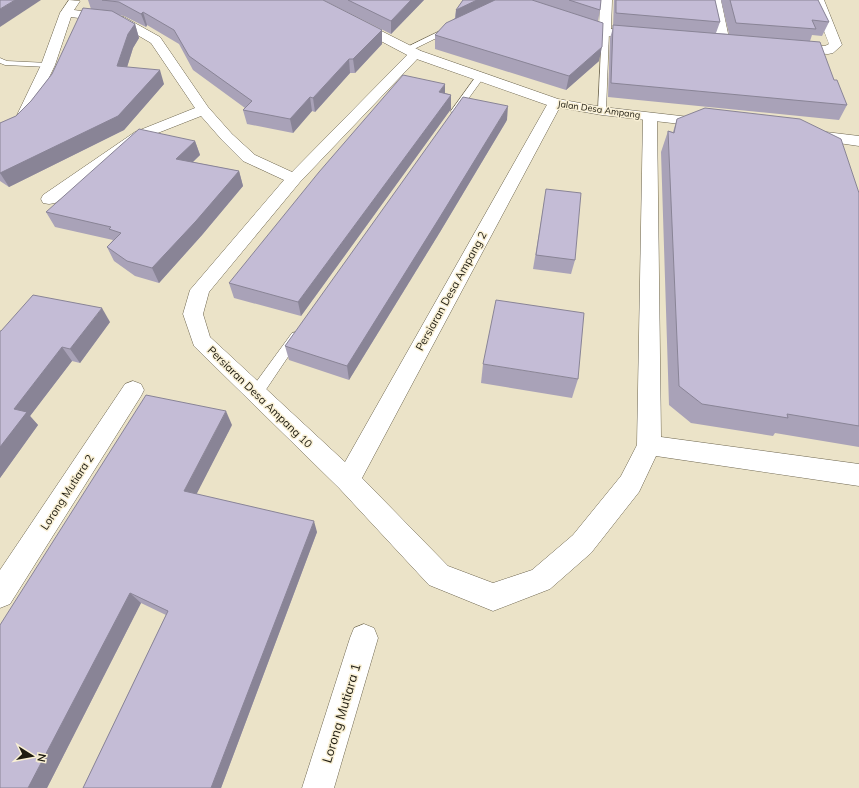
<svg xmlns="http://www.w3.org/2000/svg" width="859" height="788" viewBox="0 0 859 788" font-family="Mulish,sans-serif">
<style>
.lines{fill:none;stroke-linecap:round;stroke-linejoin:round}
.service-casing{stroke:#6d654e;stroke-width:1}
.minor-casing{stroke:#6d654e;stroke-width:1}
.tertiary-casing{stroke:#6d654e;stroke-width:1}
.service{fill:#fff;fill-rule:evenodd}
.minor{fill:#fff;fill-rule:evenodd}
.tertiary{fill:#fff;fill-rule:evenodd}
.wall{fill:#a9a2b8}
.shaded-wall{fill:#898496}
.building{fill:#c4bcd6;stroke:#898496}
.labels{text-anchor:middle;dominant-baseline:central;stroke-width:3;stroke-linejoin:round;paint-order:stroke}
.far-street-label{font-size:9px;fill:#1e1b11;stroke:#f9f0d5}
.street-label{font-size:11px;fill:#1e1b11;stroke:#f9f0d5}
.near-street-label{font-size:13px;fill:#1e1b11;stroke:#f9f0d5}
</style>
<rect width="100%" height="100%" fill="#ebe3c8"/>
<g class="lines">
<g class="service-casing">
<g id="service">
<polygon points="448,27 454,27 455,29 408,52 402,52 401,50"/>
<polygon points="602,30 605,30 609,32 606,111 602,114 598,111"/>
<polygon points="0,58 7,61 48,63 52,65 48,67 5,65 0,63"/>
<polygon points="477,75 480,75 484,77 458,113 452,113 451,111"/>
<polygon points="296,332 300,333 302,336 300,339 261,397 256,398 251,397 250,393 251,389 292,333"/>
</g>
</g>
<g class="minor-casing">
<g id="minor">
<polygon points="69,0 80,1 74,10 124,17 160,37 208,107 232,134 255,155 292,172 411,51 421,51 422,54 300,182 209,292 203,314 210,337 345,462 548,103 550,100 555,99 560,100 562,103 362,478 448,566 493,583 532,570 573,535 621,476 637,445 643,117 645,114 650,113 655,114 657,117 661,437 859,464 859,486 656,456 639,492 591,553 550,589 493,611 429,585 339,488 194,346 183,314 190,290 284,180 243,161 222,140 201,116 145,138 55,203 49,204 43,203 41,199 43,195 135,132 195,108 151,43 117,23 71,17 55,65 31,115 29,118 24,119 19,118 17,115 41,65 60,13"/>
<polygon points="600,0 612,0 611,29 645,32 647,35 645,38 641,39 605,36 571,25 569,22 571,19 575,18 599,26"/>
<polygon points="709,0 721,0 730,43 728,46 720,46 718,43"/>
<polygon points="812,0 824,0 842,45 833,53 828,54 788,52 787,49 788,46 793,45 825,46 829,44"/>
<polygon points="133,381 141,384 144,390 141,396 10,604 0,608 0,570 125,384"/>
<polygon points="364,624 374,628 378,638 334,788 302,788 350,638 354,628"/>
</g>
</g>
<g class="tertiary-casing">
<g id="tertiary">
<polygon points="305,0 320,0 421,51 558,99 602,107 707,119 712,120 714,123 712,126 707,127 602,115 550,106 411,57 307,2"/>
<polygon points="809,130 859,136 859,146 804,138 801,135 804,132"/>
</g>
</g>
<use href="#service" class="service"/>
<use href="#minor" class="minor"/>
<use href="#tertiary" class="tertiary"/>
</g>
<g class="wall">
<polygon points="88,0 323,0 382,30 382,44 355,73 350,73 315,112 312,111 293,133 247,124 243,110 245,108 193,70 179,44 147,25 146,27 124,16 117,15 135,24 139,38 133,48 127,67 164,84 124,130 9,187 0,181 0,123 16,116 31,101 52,74 91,9"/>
<polygon points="323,0 424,0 391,34"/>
<polygon points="463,0 601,0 600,10 598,21 599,61 566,90 435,49 435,35 455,18 456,10"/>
<polygon points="614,0 715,0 720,22 716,33 729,34 721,0 818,0 829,22 822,36 812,35 810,41 834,80 847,105 839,120 608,97 610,38 613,28"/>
<polygon points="445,93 451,95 451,109 301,316 234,298 229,283"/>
<polygon points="677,119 859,193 859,447 775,433 773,436 691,423 669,405 661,152 668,131 673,132"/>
<polygon points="507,120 440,232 349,380 289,360 285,346"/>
<polygon points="195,141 200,155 193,162 239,171 243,186 202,235 159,283 135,276 114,261 107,247 113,240 55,227 46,212"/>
<polygon points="544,203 575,260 571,274 533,269"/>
<polygon points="110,322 80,363 72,361 30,416 38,425 0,478 0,331"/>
<polygon points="483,364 578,379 572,398 481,383"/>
<polygon points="232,425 196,494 317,532 221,788 83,788 166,615 141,603 47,788 0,788"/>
</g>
<g class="shaded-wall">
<polygon points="15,0 41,0 0,27 0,9"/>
<polygon points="411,0 424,0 391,34 391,21"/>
<polygon points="477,0 501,0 455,24 456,10"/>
<polygon points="143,12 147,25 146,27 141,14"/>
<polygon points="135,24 139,38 133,48 123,80 117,66 128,34"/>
<polygon points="382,30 382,44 355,73 353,59"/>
<polygon points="602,47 599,61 566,90 569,76"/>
<polygon points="349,59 350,73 315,112 313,98"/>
<polygon points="160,70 164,84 124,130 9,187 0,173"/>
<polygon points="445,84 445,98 439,92"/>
<polygon points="451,95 451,109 301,316 298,302"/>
<polygon points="310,97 312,111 293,133 290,119"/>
<polygon points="508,106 507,120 440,232 349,380 347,366"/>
<polygon points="195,141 200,155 181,173 176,159"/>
<polygon points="239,171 243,186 202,235 159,283 152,268"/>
<polygon points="102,308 110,322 80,363 70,349"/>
<polygon points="62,347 72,361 30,416 38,425 0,478 0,447 14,409"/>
<polygon points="226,411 232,425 192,503 184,491"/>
<polygon points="314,521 317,532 221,788 211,788"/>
<polygon points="130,593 141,603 47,788 28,788"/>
</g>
<g class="building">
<polygon points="0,0 15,0 0,9"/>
<polygon points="102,0 323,0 382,30 353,59 349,59 313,98 310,97 290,119 243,110 252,101 189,56 174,30 143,12 141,14 119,2"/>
<polygon points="348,0 411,0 391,21"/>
<polygon points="463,0 477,0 456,10"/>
<polygon points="495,0 532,0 603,23 602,47 569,76 435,35 446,23"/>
<polygon points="569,0 601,0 600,10"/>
<polygon points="616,0 715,0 720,22 616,13"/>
<polygon points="730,0 818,0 829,22 812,20 816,29 736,23"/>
<polygon points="83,8 112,11 135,24 128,34 117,66 160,70 118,116 0,173 0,123 16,116 31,101 52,74"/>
<polygon points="613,25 820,42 834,80 837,80 847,105 611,83"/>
<polygon points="403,75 445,84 439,92 451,95 298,302 229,283 319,172"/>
<polygon points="463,97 508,106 440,217 347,366 285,346"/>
<polygon points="705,108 800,119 841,139 859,193 859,426 787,414 788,418 702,404 679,386 668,131 674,133 677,119"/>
<polygon points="139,129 195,141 176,159 239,171 196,221 152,268 127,261 107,247 121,233 109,229 111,227 46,212"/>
<polygon points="546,189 581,193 575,260 536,255"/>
<polygon points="33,295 102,308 70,349 62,347 14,409 27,412 0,447 0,331 1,331"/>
<polygon points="496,300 584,313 578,379 483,364"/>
<polygon points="146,395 226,411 184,491 314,521 211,788 83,788 168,611 130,593 28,788 0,788 0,625"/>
</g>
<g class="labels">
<g class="far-street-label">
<text transform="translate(599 109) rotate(8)">Jalan Desa Ampang</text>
</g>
<g class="street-label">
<text transform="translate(451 291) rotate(-61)">Persiaran Desa Ampang 2</text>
<text transform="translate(260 397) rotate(44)">Persiaran Desa Ampang 10</text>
<text transform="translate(67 492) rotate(-57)">Lorong Mutiara 2</text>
</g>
<g class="near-street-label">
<text transform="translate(341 713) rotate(-73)">Lorong Mutiara 1</text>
</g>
</g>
<g transform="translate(32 756) rotate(101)" stroke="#f9f0d5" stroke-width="3" paint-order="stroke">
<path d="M0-3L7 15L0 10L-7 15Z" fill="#1e1b11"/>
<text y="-6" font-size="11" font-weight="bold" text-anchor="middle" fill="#1e1b11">N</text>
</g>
</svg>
